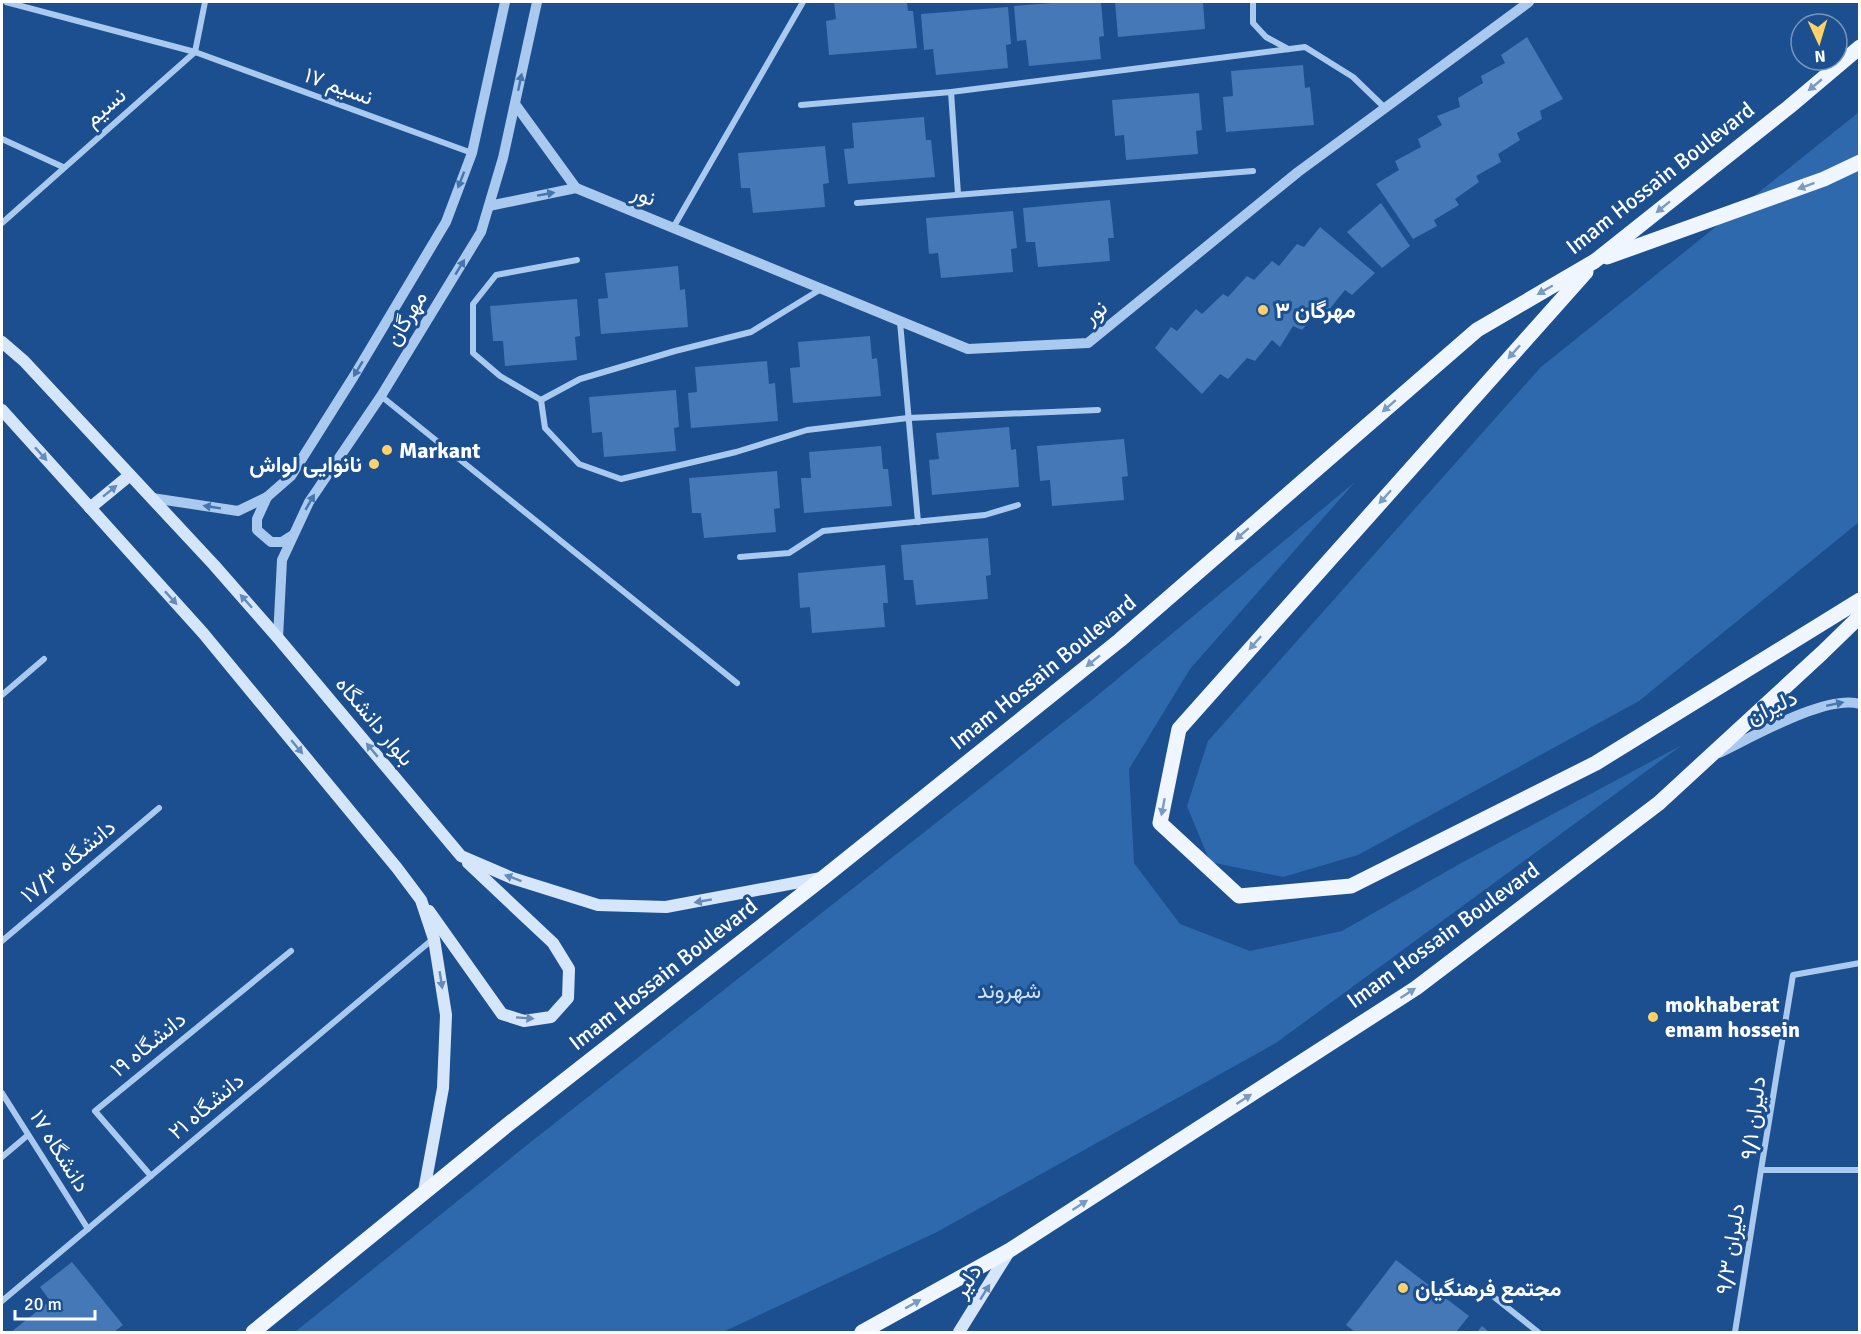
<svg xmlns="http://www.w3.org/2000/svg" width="1861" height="1334" viewBox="0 0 1861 1334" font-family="Signika,Vazirmatn,sans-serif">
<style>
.green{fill:#2e69ad}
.building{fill:#4478b7}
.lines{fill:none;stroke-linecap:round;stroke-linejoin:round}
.minor{stroke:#a9c9ee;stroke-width:6}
.tertiary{stroke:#a9c9ee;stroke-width:10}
.secondary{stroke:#d6e6fa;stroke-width:12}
.primary{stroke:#f0f6ff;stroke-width:15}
.oneway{fill:#4674ac}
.oneway2{fill:#7b9ac1}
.oneway3{fill:#668bba}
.poi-dot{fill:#ffd166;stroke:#1b4f8f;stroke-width:2}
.labels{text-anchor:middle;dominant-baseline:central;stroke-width:6;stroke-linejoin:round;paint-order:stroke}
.street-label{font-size:22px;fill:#fff;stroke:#1b4f8f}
.poi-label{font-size:22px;font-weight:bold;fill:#fff;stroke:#1b4f8f;text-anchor:start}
.park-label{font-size:22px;fill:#cfe3fa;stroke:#1b4f8f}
</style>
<rect width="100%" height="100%" fill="#1b4f8f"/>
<g class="green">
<polygon points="1859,112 1859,522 1639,701 1358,855 1283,877 1210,862 1187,806 1208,741 1541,367"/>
<polygon points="1355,482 1190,669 1129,769 1134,863 1180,924 1250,951 1342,931 1463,862 1682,745 1276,1043 937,1232 723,1332 295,1332 527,1145 1092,700"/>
</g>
<g class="building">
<polygon points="834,2 907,2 908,11 913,11 917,48 829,55 826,21 836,19"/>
<polygon points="1065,2 1101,2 1104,36 1099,37 1101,59 1029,66 1026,40 1017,41 1014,6"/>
<polygon points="1115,2 1203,2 1205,29 1118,37"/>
<polygon points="1008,7 1011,44 1006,45 1008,68 936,75 933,49 924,50 921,14"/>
<polygon points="1527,37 1563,99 1540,111 1542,119 1517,133 1520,140 1498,154 1501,162 1476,176 1479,182 1455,199 1459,205 1434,220 1437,226 1413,239 1376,184 1399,170 1395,161 1421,147 1418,139 1442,125 1437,116 1460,107 1458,98 1483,83 1481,76 1505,63 1501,55"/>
<polygon points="1303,65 1305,88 1310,87 1314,125 1226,132 1223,97 1233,96 1231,71"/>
<polygon points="1199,93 1202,130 1196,131 1198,154 1126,160 1124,135 1115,136 1112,100"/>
<polygon points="924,117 926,140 931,140 935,177 848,184 844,149 854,148 852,123"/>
<polygon points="825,146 829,183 823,184 825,207 753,213 750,188 741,188 738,153"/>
<polygon points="1110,200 1114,238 1108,238 1110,261 1038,267 1035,242 1026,242 1023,208"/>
<polygon points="1381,203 1410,246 1382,268 1347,232"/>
<polygon points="1013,211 1017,248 1011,249 1013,272 941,278 938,253 929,254 926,218"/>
<polygon points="1320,227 1375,273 1352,295 1345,290 1328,311 1321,308 1302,330 1293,326 1280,347 1272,340 1255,361 1247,358 1228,379 1220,374 1202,394 1155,348 1171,327 1177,331 1196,309 1202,314 1223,294 1228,297 1247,276 1254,280 1272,261 1279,266 1297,244 1304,247"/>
<polygon points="678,266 680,290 685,289 688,327 601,334 598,299 608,298 605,273"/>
<polygon points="577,299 580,336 575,337 577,360 505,366 503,341 493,341 490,306"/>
<polygon points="870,336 872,359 877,358 881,396 793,403 790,368 800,367 798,342"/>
<polygon points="767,361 769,384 775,383 778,421 691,428 688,393 697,392 695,367"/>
<polygon points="676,390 679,427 674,428 676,451 604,457 602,432 592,433 589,397"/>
<polygon points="1009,427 1011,450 1016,449 1019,487 932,495 929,460 939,459 936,433"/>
<polygon points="1124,439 1128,476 1122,477 1124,500 1052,506 1050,480 1040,481 1037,446"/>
<polygon points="881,446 883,469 888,469 892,506 804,513 801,478 811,478 809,452"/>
<polygon points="777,471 780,508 774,509 776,532 704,538 701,513 692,513 689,478"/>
<polygon points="988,538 991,575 986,576 988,599 916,605 913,580 904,580 901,545"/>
<polygon points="885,565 888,603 883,603 885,627 812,633 810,607 800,608 798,573"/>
<polygon points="1396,1260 1469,1316 1456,1332 1355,1332 1346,1325"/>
<polygon points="72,1262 123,1325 114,1332 11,1332 50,1301 40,1287"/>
<polygon points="1482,1326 1489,1332 1477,1332"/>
</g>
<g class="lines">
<g class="minor">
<polyline points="6,2 195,52 472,153"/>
<polyline points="1253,2 1253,23 1266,37 1288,49"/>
<polyline points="951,92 958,194"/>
<polyline points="801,105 951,92 1305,47 1353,77 1385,108"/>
<polyline points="2,139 63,167"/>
<polyline points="857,203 1253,171"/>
<polyline points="2,223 195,52 205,2"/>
<polyline points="673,228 803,2"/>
<polyline points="900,322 918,522"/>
<polyline points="381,396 737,683"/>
<polyline points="541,400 545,428 579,464 621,479 736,452 807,430 908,418 1098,410"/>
<polyline points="541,400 580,379 675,351 751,332 821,289"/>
<polyline points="541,400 500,376 473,353 473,304 496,275 577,260"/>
<polyline points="740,557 789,553 823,531 985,515 1018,505"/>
<polyline points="2,695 44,659"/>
<polyline points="2,941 159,808"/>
<polyline points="1860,963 1793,975 1761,1170 1860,1170"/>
<polyline points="2,1093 88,1229"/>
<polyline points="2,1157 28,1135"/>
<polyline points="151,1176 95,1111 291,951"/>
<polyline points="1494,1297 1538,1332"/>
<polyline points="2,1301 433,939"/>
<polyline points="1735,1332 1761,1170"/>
</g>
<g class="tertiary">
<polyline points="576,188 968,349 1088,343 1298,172 1529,2"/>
<polyline points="489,206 576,188 515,104"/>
<polyline points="267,497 257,519 257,530 271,542 282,542 293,535"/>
<polyline points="152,498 238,511 267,497 291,476 354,376 446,222 472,153 505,2"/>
<polyline points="278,638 282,560 309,502 381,396 481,232 503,158 537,2"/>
<path d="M1719 753C1751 738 1826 694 1860 704"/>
</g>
<g class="secondary">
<polyline points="2,342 24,361 214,565 278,638 461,856 512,878 598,905 666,907 821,878"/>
<polyline points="2,410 203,633 397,868 421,900 434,939 446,1015 443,1088 424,1191"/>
<polyline points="90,508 130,475"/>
<polyline points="429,911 502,1014 524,1021 551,1017 568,998 569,969 553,943 468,863"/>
<polyline points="959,1332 1010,1250"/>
</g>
<g class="primary">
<polyline points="1607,257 1824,179 1860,162"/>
<polyline points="1586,272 1179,729 1160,823 1239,896 1351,886 1596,763 1860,600"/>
<polyline points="253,1332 506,1126 823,878 1120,640 1477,330 1595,261 1789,107 1860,47"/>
<polyline points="862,1332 1010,1250 1416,988 1659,803 1822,653 1860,616"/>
</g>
</g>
<defs><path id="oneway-solid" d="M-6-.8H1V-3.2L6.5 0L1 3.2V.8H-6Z" transform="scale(1.5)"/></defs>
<g class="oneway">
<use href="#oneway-solid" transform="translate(520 82) rotate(-78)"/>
<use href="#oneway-solid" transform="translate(461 180) rotate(111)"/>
<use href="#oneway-solid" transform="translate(546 194) rotate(-10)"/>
<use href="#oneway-solid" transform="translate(460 267) rotate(-59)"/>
<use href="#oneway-solid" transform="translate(358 369) rotate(121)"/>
<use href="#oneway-solid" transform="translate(310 502) rotate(-60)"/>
<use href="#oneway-solid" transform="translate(212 507) rotate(-171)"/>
<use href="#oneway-solid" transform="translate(1835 704) rotate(-12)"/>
</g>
<g class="oneway2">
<use href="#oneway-solid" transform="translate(1815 85) rotate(140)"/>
<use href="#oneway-solid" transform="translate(1806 186) rotate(160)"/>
<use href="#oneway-solid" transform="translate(1663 207) rotate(141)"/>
<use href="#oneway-solid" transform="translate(1545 290) rotate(150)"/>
<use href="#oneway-solid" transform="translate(1514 352) rotate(132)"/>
<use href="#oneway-solid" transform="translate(1389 406) rotate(139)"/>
<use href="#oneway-solid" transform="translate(1385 497) rotate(132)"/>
<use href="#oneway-solid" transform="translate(1242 534) rotate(139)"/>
<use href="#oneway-solid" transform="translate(1255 643) rotate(132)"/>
<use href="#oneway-solid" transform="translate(1093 661) rotate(141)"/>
<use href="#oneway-solid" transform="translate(1163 807) rotate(101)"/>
<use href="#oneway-solid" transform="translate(1408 993) rotate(-33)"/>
<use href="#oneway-solid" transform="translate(1244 1099) rotate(-33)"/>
<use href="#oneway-solid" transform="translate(1080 1205) rotate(-33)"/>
<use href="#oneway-solid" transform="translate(913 1304) rotate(-29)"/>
</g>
<g class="oneway3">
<use href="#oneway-solid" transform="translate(41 454) rotate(48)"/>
<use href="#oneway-solid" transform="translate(110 491) rotate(-39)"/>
<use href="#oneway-solid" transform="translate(171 598) rotate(48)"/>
<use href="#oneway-solid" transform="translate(246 601) rotate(-132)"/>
<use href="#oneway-solid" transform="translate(297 747) rotate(50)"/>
<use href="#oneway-solid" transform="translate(372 750) rotate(-130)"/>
<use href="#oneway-solid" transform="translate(513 878) rotate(-160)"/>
<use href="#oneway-solid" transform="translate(703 901) rotate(170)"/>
<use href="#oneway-solid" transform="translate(441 980) rotate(81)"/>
<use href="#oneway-solid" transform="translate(525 1018) rotate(4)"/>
<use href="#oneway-solid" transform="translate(985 1292) rotate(-58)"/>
</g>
<g class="poi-dot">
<circle cx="1263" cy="310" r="6"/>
<circle cx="387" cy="450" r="6"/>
<circle cx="374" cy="464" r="6"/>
<circle cx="1653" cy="1017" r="6"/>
<circle cx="1403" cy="1288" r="6"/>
</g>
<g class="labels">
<g class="street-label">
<text transform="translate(339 86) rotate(20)">نسیم ۱۷</text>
<text transform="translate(105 107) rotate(-41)">نسیم</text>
<text transform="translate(1660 178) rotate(-38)">Imam Hossain Boulevard</text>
<text transform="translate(644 195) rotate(22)">نور</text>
<text transform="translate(1095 312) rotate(-39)">نور</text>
<text transform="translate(406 318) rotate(-59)">مهرگان</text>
<text transform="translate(1043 672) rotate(-39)">Imam Hossain Boulevard</text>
<text transform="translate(1772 707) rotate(-25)">دلیران</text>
<text transform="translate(375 721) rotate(50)">بلوار دانشگاه</text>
<text transform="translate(68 861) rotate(-40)">دانشگاه ۱۷/۳</text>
<text transform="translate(1443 935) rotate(-36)">Imam Hossain Boulevard</text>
<text transform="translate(663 974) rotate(-38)">Imam Hossain Boulevard</text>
<text transform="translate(148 1044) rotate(-39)">دانشگاه ۱۹</text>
<text transform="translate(206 1106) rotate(-40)">دانشگاه ۲۱</text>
<text transform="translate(1753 1118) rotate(-83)">دلیران ۹/۱</text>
<text transform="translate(60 1151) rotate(58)">دانشگاه ۱۷</text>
<text transform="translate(1730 1249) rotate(-81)">دلیران ۹/۳</text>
<text transform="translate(967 1281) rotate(-58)">دلیر</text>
</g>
<g class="poi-label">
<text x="1275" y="310">مهرگان ۳</text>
<text x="399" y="450">Markant</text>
<text x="362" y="464" text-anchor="end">نانوایی لواش</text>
<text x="1665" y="1004">mokhaberat<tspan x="1665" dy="25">emam hossein</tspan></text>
<text x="1415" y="1288">مجتمع فرهنگیان</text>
</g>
<g class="park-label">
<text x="1009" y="990">شهروند</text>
</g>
</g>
<rect width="1861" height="1334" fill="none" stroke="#ffffff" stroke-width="6"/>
<g transform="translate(1819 42) rotate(176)"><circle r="28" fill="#1b4f8f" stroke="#7695bc" stroke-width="1.5"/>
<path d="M0-4.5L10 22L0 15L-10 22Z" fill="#ffd166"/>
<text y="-9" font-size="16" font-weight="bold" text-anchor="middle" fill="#ffffff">N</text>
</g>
<path d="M15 1310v9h80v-9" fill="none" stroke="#ffffff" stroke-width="3"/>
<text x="24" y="1310" font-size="18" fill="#ffffff" stroke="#1b4f8f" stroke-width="4.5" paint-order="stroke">20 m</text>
</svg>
